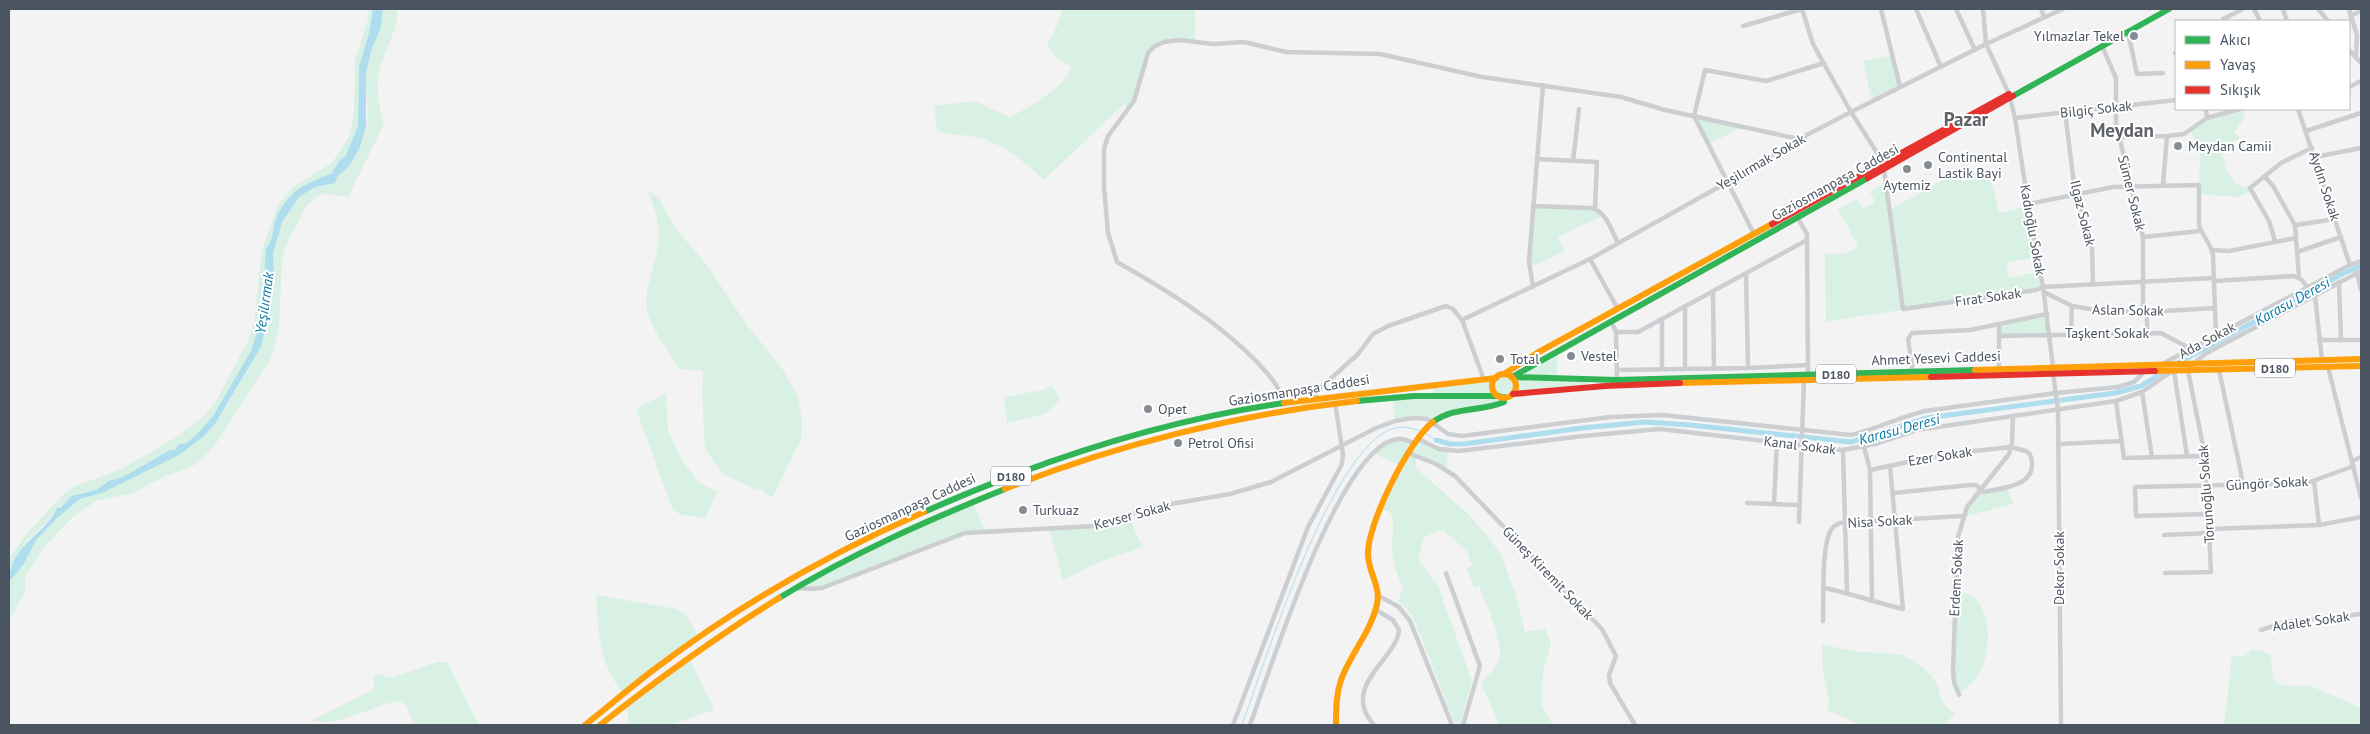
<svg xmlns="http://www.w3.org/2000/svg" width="2370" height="734" viewBox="0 0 2370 734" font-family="'PT Sans',sans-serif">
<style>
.green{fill:#d8f1e4}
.water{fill:#aeddee}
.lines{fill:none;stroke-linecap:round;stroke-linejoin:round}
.stream{stroke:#aeddee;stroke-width:1}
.canal{stroke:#aeddee;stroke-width:5}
.street{stroke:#cdced1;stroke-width:4.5}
.fast{stroke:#30b455;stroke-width:6}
.slow{stroke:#ff9f0a;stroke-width:6}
.jam{stroke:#e5322d;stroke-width:6}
.poi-dot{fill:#858c93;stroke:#fff;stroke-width:2}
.labels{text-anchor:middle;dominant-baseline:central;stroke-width:4;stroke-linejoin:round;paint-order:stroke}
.shield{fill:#fff;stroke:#808790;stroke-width:1}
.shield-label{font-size:12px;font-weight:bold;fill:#4a5460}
.poi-label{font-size:14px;fill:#4a5460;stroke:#fff;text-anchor:start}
.street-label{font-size:14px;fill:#4a5460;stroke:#fff}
.water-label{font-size:15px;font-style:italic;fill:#0e7ca7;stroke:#fff}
.district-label{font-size:19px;font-weight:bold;fill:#5e6267;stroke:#fff}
</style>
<rect width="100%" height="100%" fill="#f3f3f3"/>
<g class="green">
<path d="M369 9H373L369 33 359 67 358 126 345 157 340 160 331 174C306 182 282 196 275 223 273 232 273 242 266 248L261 318 251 351 213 416 197 434 185 444H179L175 450H170L123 477 107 481 98 489 80 493 57 508 50 518 25 543 9 571V559L13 553 28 532 64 494 73 487 121 469 180 435 206 414 217 399 248 341 254 323 262 249 278 205 293 187 332 163 349 136 354 114 355 60 368 19Z"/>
<path d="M383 9H397C399 29 386 46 381 65 375 85 378 104 384 124L348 197 322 194 316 197 306 207 295 228 286 245 282 262 279 326 271 358 215 445 200 461 191 467 163 477 133 493 96 501 74 516 45 546 25 577V592L9 620V582L23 565 34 542 56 519 81 499 102 493 179 455 203 437 221 415 256 356 265 332 268 317V296L272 285 270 278 274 270 273 254 282 222 299 197 315 187 335 182C338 175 344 171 349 165 356 157 364 138 366 127 370 115 365 89 366 75 368 51 381 32 383 9Z"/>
<path d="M1062 9H1195V42L1171 41 1151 49 1129 109 1124 104 1044 180C1026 164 1007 146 983 139 967 134 952 136 937 130L934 106 975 101 1009 117C1025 111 1069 84 1071 67L1056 57 1047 45 1057 26Z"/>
<polygon points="1892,55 1900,87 1872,101 1863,61"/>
<polygon points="2241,109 2245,116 2235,132 2240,138 2219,150 2226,163 2224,165 2235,183 2244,188 2249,186 2252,190 2239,197 2199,194 2200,150 2191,131 2204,121"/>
<polygon points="1694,116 1743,127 1708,144"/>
<polygon points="1963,168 1965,174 1981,168 1983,173 1989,171 1999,213 2028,206 2037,257 2006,263 2009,278 2040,271 2043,287 1826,322 1825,254 1847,253 1858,246 1838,209 1857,199 1863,209 1875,202 1870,192 1886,183 1890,210"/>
<path d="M647 190 659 198 676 229 707 265 747 325 782 368 797 395 802 418 801 439 772 498 760 488 758 491 723 474 705 449 702 392 703 371 678 369C670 351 649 327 647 309 645 297 648 286 651 275 661 238 663 225 647 190Z"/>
<polygon points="1533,206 1587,207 1604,215 1558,237 1565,251 1529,268"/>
<polygon points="2047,314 2049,334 1999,336 1999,324"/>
<polygon points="1557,351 1557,378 1588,380 1588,387 1511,395 1504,398 1504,402 1458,411 1432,422 1427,419 1395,421 1393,397 1434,394 1433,386 1496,378 1504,374 1513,377"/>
<polygon points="1052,385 1060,400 1045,414 1007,423 1004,397 1043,390"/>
<polygon points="666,393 668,431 681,458 698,482 717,492 705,518 681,515 672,508 636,409"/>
<path d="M1395 439 1415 443 1418 439 1449 451 1446 469 1416 456V468L1468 514 1487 535 1500 553 1515 592 1525 632 1545 629 1551 643 1543 672 1541 694 1542 707 1553 725H1500L1481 684C1486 677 1494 670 1498 662 1506 645 1486 604 1479 586L1474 588 1467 568 1472 566 1467 551 1443 530 1424 537 1418 559 1435 583H1437L1472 681 1461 721 1458 723 1454 722 1417 626 1410 612 1398 601 1403 589C1398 576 1393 565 1392 550 1392 537 1395 526 1391 513L1381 508 1400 466 1374 453Z"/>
<polygon points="2007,487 2013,504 1963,517 1980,489 1984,492"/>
<polygon points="972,500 985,530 972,531 822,588 795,587"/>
<polygon points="1128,514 1142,547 1092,565 1063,580 1049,528 1086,527"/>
<path d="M1955 593C1960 593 1966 592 1970 595 1993 609 1991 651 1980 672 1975 681 1966 688 1959 695L1955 685Z"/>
<path d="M596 595 677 609 686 615 699 638 623 693C599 663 598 632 596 595Z"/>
<path d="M1822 644C1835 647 1848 651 1861 652 1895 655 1905 648 1931 676 1945 691 1932 698 1955 714L1944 725H1862L1827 710 1829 699 1823 673Z"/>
<polygon points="2252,649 2271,654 2273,678 2280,685 2311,686 2361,708 2361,725 2224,725 2232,655 2244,657"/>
<polygon points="688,656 714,710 670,725 628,725 627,702"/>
<path d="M438 662H447L479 725H414L406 705 401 701C372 704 341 728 312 720L372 690 374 687V676L377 674 391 678Z"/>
</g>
<path class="water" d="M373 9H383L380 30 372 48 366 73V127L360 147 350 165 337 177 335 183 315 187 299 197 282 222 273 254 274 270 270 278 272 285 268 296V317L261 347 215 424 203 437 179 455 102 493 80 499 56 519 36 540 23 565 9 582C9 546 46 534 57 508L61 507 72 496 98 489 108 481 123 477 170 450H175L179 444H185L197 434 213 416 251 351 261 318 266 248C274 240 272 229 276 219 286 193 306 182 331 174L340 160 345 157 358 126 359 67 369 33Z"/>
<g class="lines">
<g class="stream">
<polyline points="1426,434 1436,440"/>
<path d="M1242 725C1266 659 1327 462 1387 431 1398 425 1409 427 1420 431"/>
</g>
<g class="canal">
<polyline points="2178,363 2344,273 2361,266"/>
<polyline points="1436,440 1450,444 1464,444 1582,428 1645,422 1690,425 1851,442 1927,418 2115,393 2141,386 2162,373"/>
</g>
<g class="street">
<polyline points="1802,9 1813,44 1851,112 1883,162 1903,309 2036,290 2043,287 2213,278"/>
<polyline points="1881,9 1900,87"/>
<polyline points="1916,9 1941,67"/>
<polyline points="1956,9 1975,50"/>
<polyline points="1983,9 1986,44 2009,94 2015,118 2028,204 2043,287 2053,367"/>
<polyline points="2041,9 2044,17"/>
<polyline points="2254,9 2260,21"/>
<polyline points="2283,9 2287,21"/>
<polyline points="2318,9 2328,21"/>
<polyline points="2349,9 2357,35 2356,57"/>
<polyline points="2350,16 2361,11"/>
<polyline points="2223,19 2243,9"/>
<polyline points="1743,26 1802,9"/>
<polyline points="2128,32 2137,74 2163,73"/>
<polyline points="2102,46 2116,78 2116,123 2143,237 2143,312"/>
<polyline points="2349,50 2361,63"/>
<polyline points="2175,53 2176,53"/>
<polyline points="2349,87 2361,81"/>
<polyline points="2206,109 2207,118"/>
<polyline points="2298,109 2350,265"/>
<polyline points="2065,112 2075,193 2092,242 2093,284"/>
<polyline points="2015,118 2176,100"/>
<polyline points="2306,131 2361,113"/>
<polyline points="2119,137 2167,136 2184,134 2207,118 2239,109"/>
<polyline points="2315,157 2361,148"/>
<polyline points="1537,159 1597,162 1595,208"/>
<polyline points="1573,161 1579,109"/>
<polyline points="2265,177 2273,186 2295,225 2299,278"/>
<polyline points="2163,185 2167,136"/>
<path d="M2028 204 2113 187 2199 185V225C2202 236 2211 243 2213 255L2216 335"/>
<path d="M1533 206 1590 208C1606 210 1611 230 1618 243"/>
<polyline points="1796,215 1807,234 1808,374"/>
<polyline points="2295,225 2336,219"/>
<polyline points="1754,234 1694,116 1705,70 1766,81 1824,63"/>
<polyline points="2143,237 2200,231"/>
<polyline points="2275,241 2269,221 2250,188 2281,163 2312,148"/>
<polyline points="2212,250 2229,251 2296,238"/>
<polyline points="2297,252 2341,237"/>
<polyline points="1590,259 1618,309"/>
<polyline points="2357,273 2361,290"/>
<polyline points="1746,274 1748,368"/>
<polyline points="2214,281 2294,276 2302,280 2307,287"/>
<polyline points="2339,282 2341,340"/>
<polyline points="1533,287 1529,262 1543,85"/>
<polyline points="1713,292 1714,369"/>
<polyline points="2044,292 2072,306 2102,311 2147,312 2215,308"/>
<polyline points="2315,296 2322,360"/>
<polyline points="1685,307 1685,369"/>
<polyline points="2147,312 2147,333"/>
<polyline points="1611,321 1616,332 1617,380"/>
<polyline points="1999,324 1999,369"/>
<polyline points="1616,332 1638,332 1807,240"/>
<polyline points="2071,333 2072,306"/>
<polyline points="1999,336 2161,333 2191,349"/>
<polyline points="2319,340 2361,340"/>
<polyline points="2164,363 2350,265 2361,261"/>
<polyline points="2194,363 2205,354 2361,271"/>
<polyline points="2328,367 2361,498"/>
<polyline points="1662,369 1662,319"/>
<polyline points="1617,370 1748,368 1808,365"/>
<polyline points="2219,370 2241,473 2242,485"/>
<polyline points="2174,371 2187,456"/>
<polyline points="1913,372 1908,339 1912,333 1970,330 2047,314"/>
<polyline points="2053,373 2058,410 2061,725"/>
<polyline points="1484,380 1462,320 1590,259 1726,183 1799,139 1851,112 1986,44 2063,9"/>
<polyline points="2142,392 2152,457"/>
<polyline points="1316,398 1316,392 1358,354 1373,334 1388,326 1446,306 1453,309 1462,320"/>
<polyline points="2116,401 2124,458 2205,456"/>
<path d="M1283 403C1281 387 1268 374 1257 362 1216 320 1168 291 1117 262L1108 233 1104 187V149L1108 136 1134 101 1148 53 1155 46 1164 42 1180 40 1213 44 1244 42 1286 52 1380 54 1482 77 1621 97 1665 110 1799 139"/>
<polyline points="1418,439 1439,449 1459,451 1583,436 1660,429 1843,450 1875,444 1917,430 2116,401 2142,392 2171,372"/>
<polyline points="2058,444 2122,441"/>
<polyline points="1864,447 1870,470 1872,601"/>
<polyline points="1843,450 1847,592"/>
<polyline points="1408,453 1436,464 1455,476 1602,629 1616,656 1609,675 1610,683 1635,725"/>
<polyline points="2352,461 2361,457"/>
<path d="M1870 470 1946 454 2011 447 2026 451C2031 454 2032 458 2032 465 2032 487 2000 488 1984 492L1976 485H1970L1894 493"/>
<polyline points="2314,481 2319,525"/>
<polyline points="1747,503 1800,505"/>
<polyline points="1774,504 1777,442"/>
<polyline points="2208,514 2136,516 2135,487 2307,483 2354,466"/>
<polyline points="1799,522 1804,380"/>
<polyline points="2209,529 2319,525 2361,517"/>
<polyline points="2164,535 2209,533"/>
<polyline points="1446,573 1480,666 1463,725"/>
<polyline points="2165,573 2211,572 2205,456 2188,371"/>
<path d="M796 588 811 589 822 588 965 533 1094 526 1153 507 1230 494 1271 482 1376 428 1395 421 1413 418 1427 419 1448 434 1462 436 1610 417 1663 415 1851 435C1876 429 1900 417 1925 411L2056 393 2118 387 2134 382 2144 372"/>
<path d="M1824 588C1851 593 1876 603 1903 609L1890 466"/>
<polyline points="1379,596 1399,607 1410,621 1452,725"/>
<path d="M1823 621C1824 600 1821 547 1831 530 1833 526 1836 525 1840 523L1963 516"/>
<polyline points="2261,630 2286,622 2361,614"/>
<polyline points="1959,695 1954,682 1953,668 1958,537 1967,507 2009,454 2012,443 2013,416"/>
<polyline points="1233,725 1308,527 1342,464 1343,454 1335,403"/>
<path d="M1250 725C1271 668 1336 457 1393 440 1401 437 1408 440 1415 444"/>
<path d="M1374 725C1339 686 1398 658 1399 630L1393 620 1376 610"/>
</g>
<g class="fast">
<polyline points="2013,96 2169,9"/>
<polyline points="1512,377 1868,178"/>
<polyline points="1512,377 1617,380 1975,370"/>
<polyline points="1357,401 1414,396 1499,396"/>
<path d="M1433 422C1455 406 1480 412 1504 402V397"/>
<path d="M924 512C1039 461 1160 421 1284 403"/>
<path d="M779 598C851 554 928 520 1005 489"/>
</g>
<g class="slow">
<polyline points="1975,370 2361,359"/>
<polyline points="2155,371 2361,366"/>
<polyline points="1504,374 1537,353 1772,224"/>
<circle cx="1504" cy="386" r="12"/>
<polyline points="1680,383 1931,377"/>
<polyline points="1284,403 1496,378"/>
<path d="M1005 489C1114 445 1240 414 1357 401"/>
<path d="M585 725C609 706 632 686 656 668 738 606 830 553 924 512"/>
<path d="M600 725C658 679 716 637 779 598"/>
<path d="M1336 725C1336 709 1336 695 1341 680 1350 654 1371 632 1377 604 1381 587 1369 573 1368 556 1366 526 1409 440 1433 422"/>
</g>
<g class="jam">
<polyline points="1868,178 2013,96"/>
<polyline points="1772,224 2009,94"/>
<polyline points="1931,377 2155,371"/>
<polyline points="1513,394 1605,386 1680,383"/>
</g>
</g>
<g class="poi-dot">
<circle cx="2134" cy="36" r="5"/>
<circle cx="2178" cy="146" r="5"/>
<circle cx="1928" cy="165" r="5"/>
<circle cx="1907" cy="169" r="5"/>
<circle cx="1571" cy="356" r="5"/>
<circle cx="1500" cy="359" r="5"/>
<circle cx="1148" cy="409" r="5"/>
<circle cx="1178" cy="443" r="5"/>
<circle cx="1023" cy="510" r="5"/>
</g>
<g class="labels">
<g class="shield">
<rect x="2255" y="358.5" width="40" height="19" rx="4"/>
<rect x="1816" y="364.5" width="40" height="19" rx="4"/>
<rect x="991" y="466.5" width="40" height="19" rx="4"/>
</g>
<g class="shield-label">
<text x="2275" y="368">D180</text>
<text x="1836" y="374">D180</text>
<text x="1011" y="476">D180</text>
</g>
<g class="poi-label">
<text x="2124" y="36" text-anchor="end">Yılmazlar Tekel</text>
<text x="2188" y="146">Meydan Camii</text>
<text x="1938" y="157">Continental<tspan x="1938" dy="16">Lastik Bayi</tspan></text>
<text x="1907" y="185" text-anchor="middle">Aytemiz</text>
<text x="1581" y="356">Vestel</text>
<text x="1510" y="359">Total</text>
<text x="1158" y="409">Opet</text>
<text x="1188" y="443">Petrol Ofisi</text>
<text x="1033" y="510">Turkuaz</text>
</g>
<g class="street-label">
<text transform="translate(2096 109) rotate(-6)">Bilgiç Sokak</text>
<text transform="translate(1761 162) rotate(-30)">Yeşilırmak Sokak</text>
<text transform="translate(1835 182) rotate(-29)">Gaziosmanpaşa Caddesi</text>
<text transform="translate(2325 186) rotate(72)">Aydın Sokak</text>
<text transform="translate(2132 193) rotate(76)">Sümer Sokak</text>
<text transform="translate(2083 213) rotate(76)">Ilgaz Sokak</text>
<text transform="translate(2033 230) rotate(80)">Kadıoğlu Sokak</text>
<text transform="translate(1988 297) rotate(-8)">Fırat Sokak</text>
<text transform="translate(2128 310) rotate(1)">Aslan Sokak</text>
<text x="2107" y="333">Taşkent Sokak</text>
<text transform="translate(2207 340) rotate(-28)">Ada Sokak</text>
<text transform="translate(1936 358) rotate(-2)">Ahmet Yesevi Caddesi</text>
<text transform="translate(1299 390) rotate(-9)">Gaziosmanpaşa Caddesi</text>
<text transform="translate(1800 445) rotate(7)">Kanal Sokak</text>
<text transform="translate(1940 456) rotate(-9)">Ezer Sokak</text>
<text transform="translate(2267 483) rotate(-3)">Güngör Sokak</text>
<text transform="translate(2206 494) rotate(-94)">Torunoğlu Sokak</text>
<text transform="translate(910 507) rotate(-25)">Gaziosmanpaşa Caddesi</text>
<text transform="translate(1132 515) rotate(-15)">Kevser Sokak</text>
<text transform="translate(1880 521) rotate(-3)">Nisa Sokak</text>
<text transform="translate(2059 568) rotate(-90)">Dekor Sokak</text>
<text transform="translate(1548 573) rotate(46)">Güneş Kiremit Sokak</text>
<text transform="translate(1956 578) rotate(-87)">Erdem Sokak</text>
<text transform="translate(2311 621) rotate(-8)">Adalet Sokak</text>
</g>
<g class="water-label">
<text transform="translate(2292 301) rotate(-29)">Karasu Deresi</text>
<text transform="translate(264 303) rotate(-82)">Yeşilırmak</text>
<text transform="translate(1899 429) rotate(-15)">Karasu Deresi</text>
</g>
<g class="district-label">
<text x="1966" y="119">Pazar</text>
<text x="2122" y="130">Meydan</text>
</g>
</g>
<rect width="2370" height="734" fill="none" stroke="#4a5460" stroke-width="20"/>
<rect x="2175" y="20" width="175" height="90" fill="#ffffff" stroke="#b7bbbf"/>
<rect x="2185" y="36" width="25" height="8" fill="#30b455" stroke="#b7bbbf"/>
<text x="2220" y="45" font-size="15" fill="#4a5460">Akıcı</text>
<rect x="2185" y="61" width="25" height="8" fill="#ff9f0a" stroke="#b7bbbf"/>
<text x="2220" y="70" font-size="15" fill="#4a5460">Yavaş</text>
<rect x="2185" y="86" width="25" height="8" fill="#e5322d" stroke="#b7bbbf"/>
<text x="2220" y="95" font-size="15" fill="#4a5460">Sıkışık</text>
</svg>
